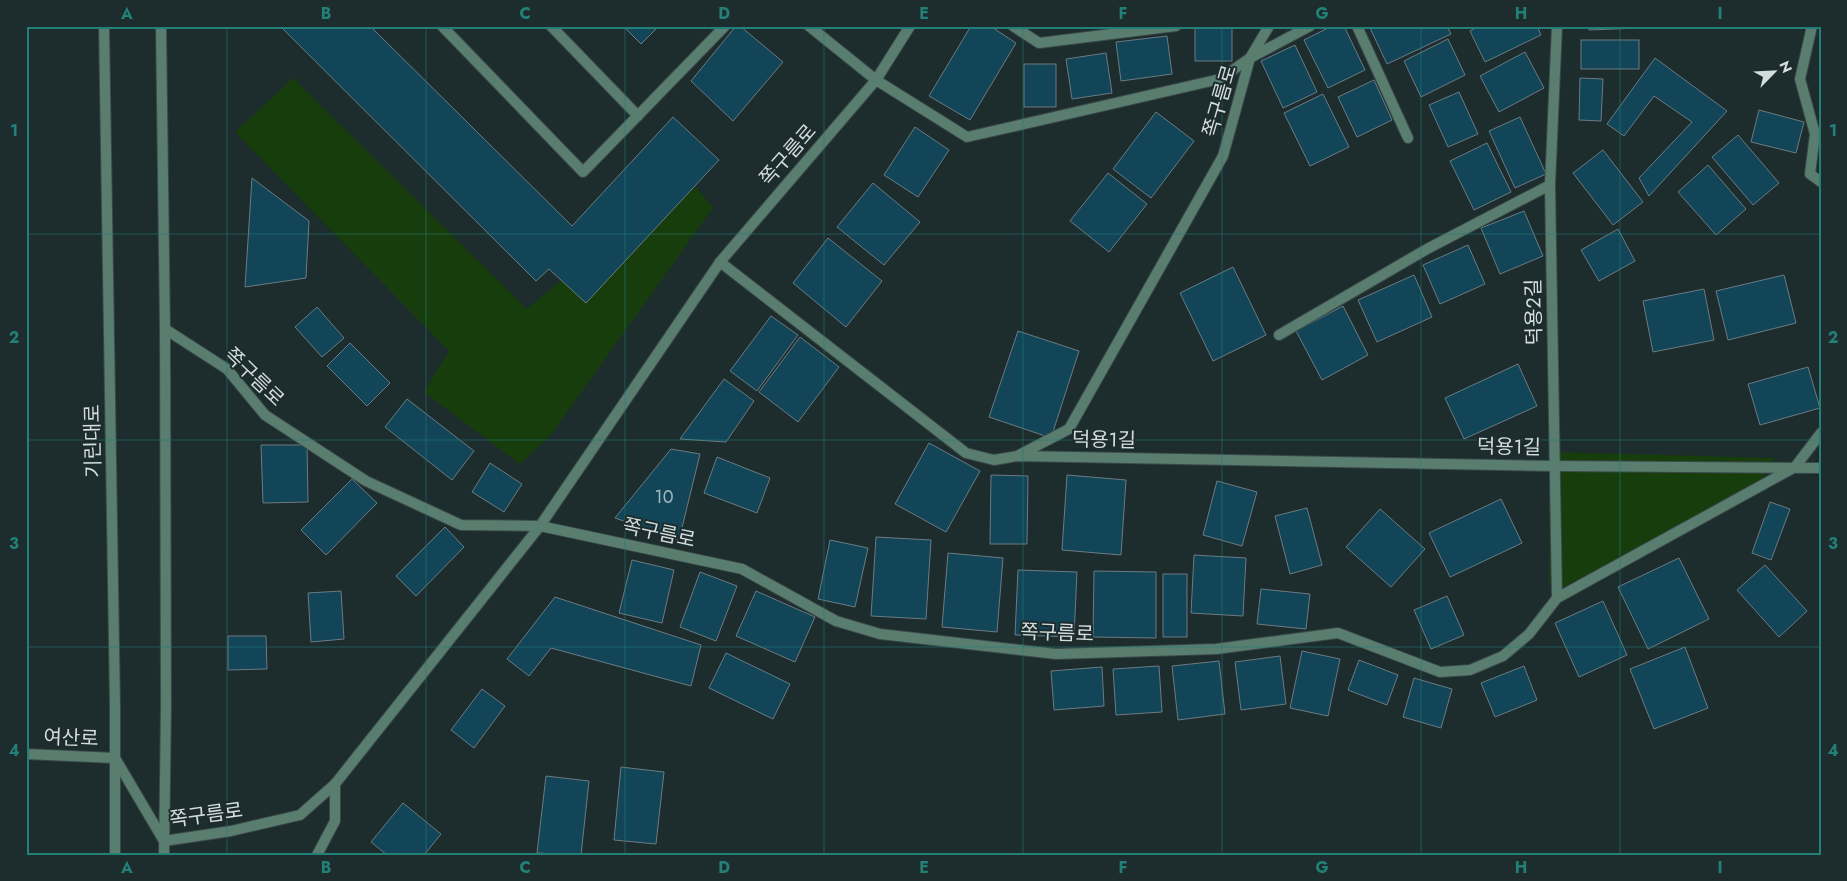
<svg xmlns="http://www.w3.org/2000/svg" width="1847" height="881" viewBox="0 0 1847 881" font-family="Jost,'Noto Sans KR',sans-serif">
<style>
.green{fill:#183d0c}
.building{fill:#124557;stroke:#6c7b82}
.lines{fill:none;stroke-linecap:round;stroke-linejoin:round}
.service-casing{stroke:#3a4849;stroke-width:12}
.pedestrian-casing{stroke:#3a4849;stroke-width:12}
.minor-casing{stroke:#3a4849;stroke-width:12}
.tertiary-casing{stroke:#3a4849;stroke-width:12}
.service{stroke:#597d6f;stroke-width:10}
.pedestrian{stroke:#597d6f;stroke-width:10}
.minor{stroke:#597d6f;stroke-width:10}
.tertiary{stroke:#597d6f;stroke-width:10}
.grid{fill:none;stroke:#238079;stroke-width:1;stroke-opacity:0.55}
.labels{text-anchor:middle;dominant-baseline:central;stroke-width:4;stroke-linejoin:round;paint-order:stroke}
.number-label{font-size:18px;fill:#a3b7bc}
.street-label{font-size:20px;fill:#d3dddd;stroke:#1d2c2d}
.neatline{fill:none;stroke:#238079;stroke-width:2}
.grid-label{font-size:16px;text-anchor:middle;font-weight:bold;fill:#238079}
</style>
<rect width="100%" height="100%" fill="#1d2c2d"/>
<g class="green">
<polygon points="293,78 527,309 572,271 695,186 713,208 550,436 520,464 424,392 449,351 235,132"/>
<polygon points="1550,452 1775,458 1761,480 1681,526 1554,592 1549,582"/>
</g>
<g class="building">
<polygon points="280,26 370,26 572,226 673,117 719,160 586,303 549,269 536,281"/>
<polygon points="623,26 659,26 641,44"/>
<polygon points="736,26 740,26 783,62 733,121 691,81"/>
<polygon points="971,26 990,26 1016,43 970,120 929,96"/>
<rect x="1195" y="26" width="37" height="35"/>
<polygon points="1332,26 1344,26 1365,70 1328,88 1304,40"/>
<polygon points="1373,26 1447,26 1451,34 1387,64 1370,28"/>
<polygon points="1479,26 1537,26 1541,35 1485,62 1470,31"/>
<polygon points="1589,26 1665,26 1665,27 1589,30"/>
<polygon points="1167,36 1172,74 1121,81 1116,42"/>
<polygon points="1448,39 1465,75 1421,97 1404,61"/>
<rect x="1581" y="40" width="58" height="29"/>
<polygon points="1295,45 1317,92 1283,108 1261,61"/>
<polygon points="1525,52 1544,88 1499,112 1480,76"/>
<polygon points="1106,53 1112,93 1072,99 1066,59"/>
<polygon points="1655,58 1727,111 1649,196 1639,178 1692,122 1654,96 1624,136 1607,124"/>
<rect x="1024" y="64" width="32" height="43"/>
<polygon points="1580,78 1603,79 1601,121 1579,120"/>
<polygon points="1374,80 1392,120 1357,137 1338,97"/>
<polygon points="1459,92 1478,134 1448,147 1429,105"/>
<polygon points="1323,94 1349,147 1310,166 1284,113"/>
<polygon points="1759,110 1804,122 1796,153 1751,142"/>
<polygon points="1156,112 1194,141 1151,198 1113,169"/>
<polygon points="1520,117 1546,174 1515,188 1489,131"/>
<polygon points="915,127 949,150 918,197 884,175"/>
<polygon points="1738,135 1779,183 1753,205 1712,157"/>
<polygon points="1487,143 1511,192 1474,210 1450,161"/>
<polygon points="1603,150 1643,202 1613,225 1573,173"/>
<polygon points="1708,165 1746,209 1716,235 1678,192"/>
<polygon points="1108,173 1147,204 1109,252 1070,221"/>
<polygon points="252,178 309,221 306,278 245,287"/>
<polygon points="873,183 920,222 884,265 837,227"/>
<polygon points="1524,211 1543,256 1500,274 1481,228"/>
<polygon points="1618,229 1635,261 1599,281 1581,250"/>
<polygon points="828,238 882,281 846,327 793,283"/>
<polygon points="1468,245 1485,284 1440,304 1423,265"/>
<polygon points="1233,267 1266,335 1213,361 1180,293"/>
<polygon points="1414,275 1432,317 1377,342 1358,300"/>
<polygon points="1784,275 1796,323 1728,340 1716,291"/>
<polygon points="1704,289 1714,340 1653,352 1643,301"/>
<polygon points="1343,306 1368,355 1322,380 1296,331"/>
<polygon points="317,307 344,338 322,357 295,327"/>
<polygon points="771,316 798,335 757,391 730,371"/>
<polygon points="1018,331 1079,351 1051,438 989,417"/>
<polygon points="800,337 839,367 798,422 759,392"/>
<polygon points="350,343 390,383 367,406 327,366"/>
<polygon points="1518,364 1537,406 1464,439 1445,398"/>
<polygon points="1808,367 1820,408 1760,425 1748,384"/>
<polygon points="724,379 754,401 726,442 680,439"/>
<polygon points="407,399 474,451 452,480 385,427"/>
<polygon points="929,443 980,471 946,532 895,504"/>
<polygon points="261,445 307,445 308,502 263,503"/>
<polygon points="671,449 700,454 679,540 615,518"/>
<polygon points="717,457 770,478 757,513 704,493"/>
<polygon points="490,463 522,484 504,512 472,492"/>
<polygon points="991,475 1028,476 1027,544 990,544"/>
<polygon points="1067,475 1126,480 1121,555 1062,550"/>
<polygon points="352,479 377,503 326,555 301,530"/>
<polygon points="1217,481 1257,492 1242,546 1203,535"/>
<polygon points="1501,499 1522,543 1450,577 1429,533"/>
<polygon points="1770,502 1790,509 1771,560 1752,553"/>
<polygon points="1307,508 1322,565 1290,574 1275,516"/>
<polygon points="1380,509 1425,549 1391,587 1346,547"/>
<polygon points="445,527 464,547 416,596 396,576"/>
<polygon points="876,537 931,540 926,619 871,616"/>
<polygon points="830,540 868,548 855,607 818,599"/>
<polygon points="948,553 1003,558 997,632 942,627"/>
<polygon points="1194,555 1246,558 1243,616 1191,613"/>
<polygon points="1679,558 1709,619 1648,649 1618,587"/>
<polygon points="632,560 674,570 662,623 619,613"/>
<polygon points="1765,565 1807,611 1779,637 1737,590"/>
<polygon points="1018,570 1077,572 1074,637 1015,635"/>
<polygon points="1094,571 1156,572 1156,638 1093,637"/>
<polygon points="700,572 737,586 716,641 680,627"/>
<rect x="1163" y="574" width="24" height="63"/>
<polygon points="1261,589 1310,594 1306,629 1257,624"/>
<polygon points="341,591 344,639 311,642 308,593"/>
<polygon points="756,591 815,617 795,662 736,636"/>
<polygon points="1447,596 1464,635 1431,649 1414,610"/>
<polygon points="555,597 701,645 691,686 551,648 529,676 507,659"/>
<polygon points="1603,601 1627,655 1579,677 1555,623"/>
<polygon points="228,636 266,636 267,669 228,670"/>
<polygon points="1685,647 1708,708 1654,729 1630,669"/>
<polygon points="1302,651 1340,659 1328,716 1290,708"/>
<polygon points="726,653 790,684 773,719 709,688"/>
<polygon points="1280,656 1286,704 1241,710 1235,662"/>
<polygon points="1359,660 1398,675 1387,705 1348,690"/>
<polygon points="1219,661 1225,714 1178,720 1172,666"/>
<polygon points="1159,666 1162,712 1116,715 1113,669"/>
<polygon points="1524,666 1537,700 1495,717 1481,683"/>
<polygon points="1102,667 1104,706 1054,710 1051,671"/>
<polygon points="1414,678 1452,689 1441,728 1403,717"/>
<polygon points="482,689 505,706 474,748 451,730"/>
<polygon points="621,767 664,772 656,844 614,840"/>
<polygon points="546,776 589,781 581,855 537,853"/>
<polygon points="403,803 441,834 424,855 387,855 371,842"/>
</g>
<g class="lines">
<g class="service-casing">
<g id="service">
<polyline points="442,26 583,172 725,26"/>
<polyline points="551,26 638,116"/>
<polyline points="809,26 876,80"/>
<polyline points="165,329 227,369 265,415 366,481 461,525 540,526"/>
</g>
</g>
<g class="pedestrian-casing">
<polyline id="pedestrian" points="1013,26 1039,43 1176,26"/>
</g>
<g class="minor-casing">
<g id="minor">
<polyline points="1357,26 1408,138"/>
<polyline points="1557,26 1550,185 1557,598"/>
<polyline points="1812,26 1800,79 1815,134 1810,174 1821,182"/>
<polyline points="876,80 967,137 1220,79 1250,58 1310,26"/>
<polyline points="720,262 966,453 994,460 1018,456 1554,466 1821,468"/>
<polyline points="1279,335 1427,249 1550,185"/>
<polyline points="1019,455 1069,429 1223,156 1250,58 1269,26"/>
<polyline points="540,526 742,569 836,621 880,634 1056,654 1216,649 1338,633 1440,672 1470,670 1503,656 1529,634 1557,598 1795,467 1821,433"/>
<polyline points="26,754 115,758 164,841 231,831 300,815 335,784 540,526 720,262 876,80 910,26"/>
<polyline points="317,855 335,821 335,784"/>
</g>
</g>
<g class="tertiary-casing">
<g id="tertiary">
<polyline points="104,26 115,706 115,855"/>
<polyline points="161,26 165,329 166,706 164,855"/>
</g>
</g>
<use href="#service" class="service"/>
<use href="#pedestrian" class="pedestrian"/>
<use href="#minor" class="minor"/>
<use href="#tertiary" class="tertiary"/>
</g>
<path class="grid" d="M227 26V855M426 26V855M625 26V855M824 26V855M1023 26V855M1222 26V855M1421 26V855M1620 26V855M26 234H1821M26 440H1821M26 647H1821"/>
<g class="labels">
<g class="number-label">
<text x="664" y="497">10</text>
</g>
<g class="street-label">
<text transform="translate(1220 101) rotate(-74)">쪽구름로</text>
<text transform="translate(788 155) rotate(-49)">쪽구름로</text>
<text transform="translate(1534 312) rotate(-91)">덕용2길</text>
<text transform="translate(254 377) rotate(44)">쪽구름로</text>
<text transform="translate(1104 440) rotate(1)">덕용1길</text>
<text transform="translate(93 441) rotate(-91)">기린대로</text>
<text transform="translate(1509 447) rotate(1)">덕용1길</text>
<text transform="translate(659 533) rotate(12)">쪽구름로</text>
<text transform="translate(1057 633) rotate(2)">쪽구름로</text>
<text transform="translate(71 738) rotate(2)">여산로</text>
<text transform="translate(206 815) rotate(-8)">쪽구름로</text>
</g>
</g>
<rect width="1847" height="881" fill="none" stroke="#1d2c2d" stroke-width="55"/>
<g transform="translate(1774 72) rotate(66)" stroke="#1d2c2d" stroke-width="4" paint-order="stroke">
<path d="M0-4L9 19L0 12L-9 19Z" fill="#d3dddd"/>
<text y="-8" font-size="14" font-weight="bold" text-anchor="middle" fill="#d3dddd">N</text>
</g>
<rect x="28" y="28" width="1792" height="826" class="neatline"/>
<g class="grid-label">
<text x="127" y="19">A</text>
<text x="326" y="19">B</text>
<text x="525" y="19">C</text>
<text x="724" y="19">D</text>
<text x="924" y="19">E</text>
<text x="1123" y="19">F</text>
<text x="1322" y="19">G</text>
<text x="1521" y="19">H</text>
<text x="1720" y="19">I</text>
<text x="14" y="136">1</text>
<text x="1833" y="136">1</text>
<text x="14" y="343">2</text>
<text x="1833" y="343">2</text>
<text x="14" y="549">3</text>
<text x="1833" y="549">3</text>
<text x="14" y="756">4</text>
<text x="1833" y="756">4</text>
<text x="127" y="873">A</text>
<text x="326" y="873">B</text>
<text x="525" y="873">C</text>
<text x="724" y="873">D</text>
<text x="924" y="873">E</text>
<text x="1123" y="873">F</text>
<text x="1322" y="873">G</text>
<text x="1521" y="873">H</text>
<text x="1720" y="873">I</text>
</g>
</svg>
